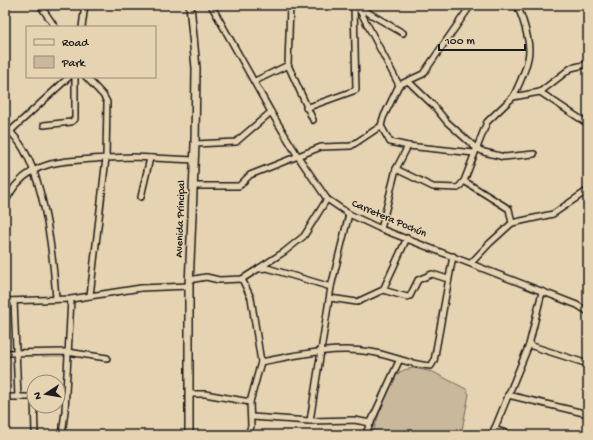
<svg xmlns="http://www.w3.org/2000/svg" width="593" height="440" viewBox="0 0 593 440" font-family="'Gochi Hand',sans-serif">
<style>
.green{fill:#c9b89c;stroke:#726a5c}
.lines{fill:none;stroke-linecap:round;stroke-linejoin:round}
.minor-casing{stroke:#1c1c1c;stroke-width:8}
.secondary-casing{stroke:#1c1c1c;stroke-width:10}
.minor{stroke:#e6d3b1;stroke-width:5}
.secondary{stroke:#e6d3b1;stroke-width:7}
.labels{text-anchor:middle;dominant-baseline:central;stroke-width:3;stroke-linejoin:round;paint-order:stroke}
.street-label{font-size:11px;fill:#1c1c1c;stroke:#e6d3b1}
</style>
<rect width="100%" height="100%" fill="#e6d3b1"/>
<filter id="ink" filterUnits="userSpaceOnUse"><feTurbulence type="fractalNoise" baseFrequency=".025" numOctaves="2"/><feDisplacementMap in="SourceGraphic" scale="8" xChannelSelector="R" yChannelSelector="G"/><feConvolveMatrix kernelMatrix="1 2 1 2 8 2 1 2 1" color-interpolation-filters="sRGB"/></filter>
<g filter="url(#ink)">
<path class="green" d="M414 368 433 372 466 389 469 394 461 435H372C377 421 389 377 402 371 405 369 410 369 414 368Z"/>
<g class="lines">
<g class="minor-casing">
<g id="minor">
<polyline points="40,5 55,27"/>
<polyline points="211,5 271,112 299,158 327,199 349,214 381,229 577,305 588,312"/>
<polyline points="290,5 288,65 313,120"/>
<polyline points="357,5 399,85 383,118 381,126 390,142 408,146 396,169 381,229"/>
<polyline points="360,8 403,33"/>
<polyline points="82,27 85,5"/>
<polyline points="255,81 288,65"/>
<polyline points="408,81 434,106 447,122 476,148 484,152 504,157 534,154"/>
<polyline points="399,85 423,74 471,5"/>
<polyline points="540,92 588,124"/>
<path d="M513 97C519 85 529 63 529 50 529 39 522 13 516 5"/>
<polyline points="306,108 356,90 354,5"/>
<polyline points="44,125 71,122 75,119 75,77"/>
<path d="M5 126C12 133 19 141 24 150 46 188 53 256 56 299"/>
<polyline points="5,136 69,77"/>
<polyline points="195,144 236,142 271,112"/>
<polyline points="408,146 474,153"/>
<polyline points="396,169 433,187 458,188 464,181 509,209 512,223"/>
<polyline points="464,181 487,122 513,97 540,92 571,68 588,64"/>
<polyline points="193,186 239,186 250,175 321,147 351,146 381,126"/>
<polyline points="141,197 150,158"/>
<path d="M5 202C9 196 12 189 17 184 39 158 75 161 106 158L107 102 103 95 86 77"/>
<polyline points="471,263 490,243 512,223 553,214 588,190"/>
<polyline points="259,268 284,252 304,236 327,199"/>
<polyline points="242,279 251,298 261,362 250,402 251,426 248,435"/>
<polyline points="189,280 206,277 219,280 242,279 258,269 267,268 331,287"/>
<polyline points="189,286 141,288 90,296 106,158 133,157 194,160"/>
<polyline points="383,290 407,297 410,296 418,280 432,274 448,279"/>
<polyline points="330,298 357,302 383,290 407,238"/>
<polyline points="5,301 71,299 90,296"/>
<polyline points="14,301 18,397"/>
<polyline points="529,345 588,364"/>
<polyline points="5,353 67,352 107,358"/>
<path d="M261 362C297 355 334 346 371 352 391 355 409 365 431 366L434 361 453 256"/>
<polyline points="189,394 205,394 250,402"/>
<polyline points="508,395 588,414"/>
<polyline points="5,397 34,397"/>
<polyline points="34,397 35,433"/>
<polyline points="252,417 310,421 354,420 371,423"/>
<polyline points="310,421 331,287 349,214"/>
<polyline points="494,429 512,435"/>
<polyline points="62,435 65,411 71,299"/>
<polyline points="365,435 399,361"/>
<polyline points="492,435 529,345 542,292"/>
</g>
</g>
<g class="secondary-casing">
<polyline id="secondary" points="189,435 189,286 195,144 196,68 190,5"/>
</g>
<use href="#minor" class="minor"/>
<use href="#secondary" class="secondary"/>
</g>
</g>
<g class="labels">
<g class="street-label">
<text transform="translate(181 219) rotate(-88)">Avenida Principal</text>
<text transform="translate(389 219) rotate(23)">Carretera Pochún</text>
</g>
</g>
<rect width="593" height="440" fill="none" stroke="#e6d3b1" stroke-width="20"/>
<rect x="10" y="10" width="573" height="420" fill="none" stroke="#1c1c1c" stroke-width="1.5" filter="url(#ink)"/>
<rect x="26" y="26" width="130" height="52" fill="#e6d3b1" stroke="#958a75"/>
<rect x="34" y="39" width="20" height="6" fill="#e6d3b1" stroke="#958a75"/>
<text x="62" y="46" font-size="12" fill="#1c1c1c">Road</text>
<rect x="34" y="56" width="20" height="12" fill="#c9b89c" stroke="#958a75"/>
<text x="62" y="66" font-size="12" fill="#1c1c1c">Park</text>
<g transform="translate(46 394) rotate(258)"><circle r="19" fill="#e6d3b1" stroke="#958a75"/>
<path d="M0-3L7 15L0 10L-7 15Z" fill="#1c1c1c"/>
<text y="-6" font-size="11" font-weight="bold" text-anchor="middle" fill="#1c1c1c">N</text>
</g>
<path d="M439 44v6h86v-6" fill="none" stroke="#1c1c1c" stroke-width="2"/>
<text x="445" y="44" font-size="12" fill="#1c1c1c" stroke="#e6d3b1" stroke-width="3" paint-order="stroke">100 m</text>
</svg>
